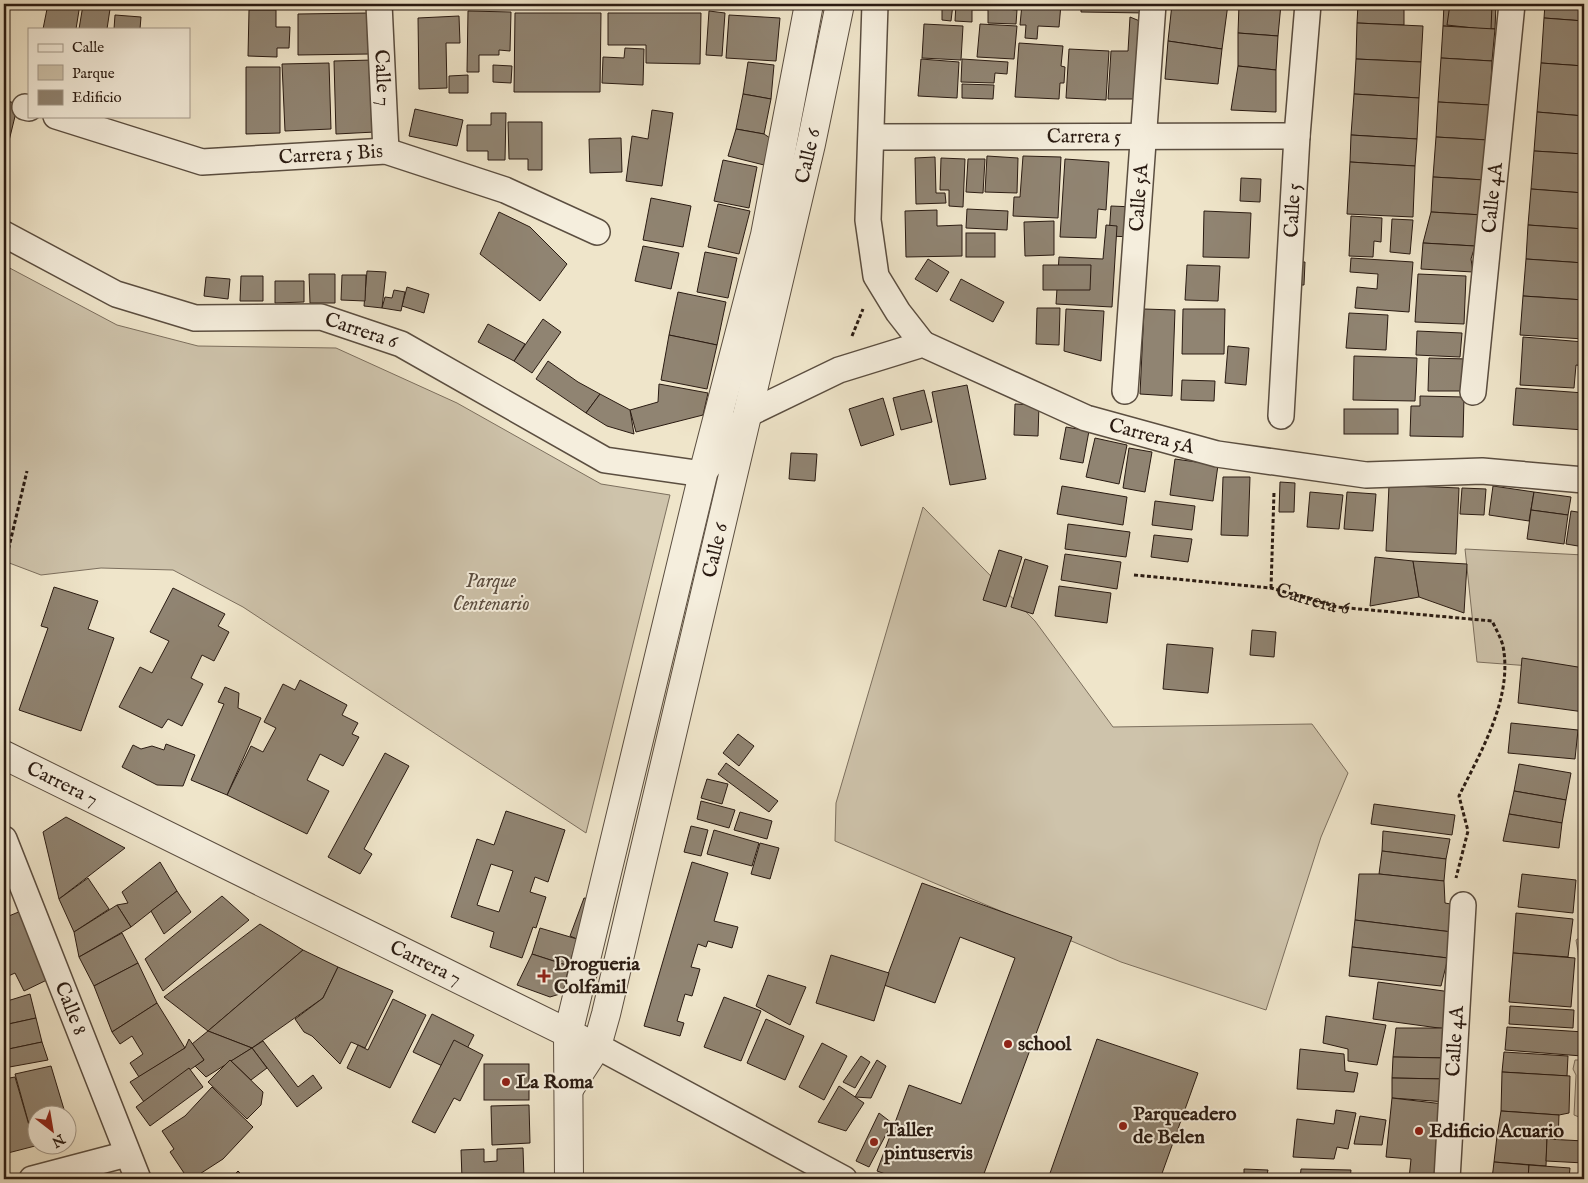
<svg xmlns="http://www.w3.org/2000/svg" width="1588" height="1183" viewBox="0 0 1588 1183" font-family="'IM FELL English',serif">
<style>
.green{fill:#cec3ab;stroke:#7c6f5e}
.building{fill:#908472;stroke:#2a1b12;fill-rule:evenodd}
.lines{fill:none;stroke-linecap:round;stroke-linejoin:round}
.minor-casing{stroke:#5b4e40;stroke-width:28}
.tertiary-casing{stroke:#5b4e40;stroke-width:30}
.path{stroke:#2a1b12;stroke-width:3;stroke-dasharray:4 2.5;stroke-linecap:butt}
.minor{stroke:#f5eedd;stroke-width:25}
.tertiary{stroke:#f5eedd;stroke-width:28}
.poi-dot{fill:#8f2418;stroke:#f5eedd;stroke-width:2}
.labels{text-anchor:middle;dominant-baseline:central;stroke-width:4;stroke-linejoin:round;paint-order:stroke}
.street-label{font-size:20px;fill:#2a1b12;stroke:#f5eedd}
.park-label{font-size:20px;font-style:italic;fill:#5b4d40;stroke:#f5eedd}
.poi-label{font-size:20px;font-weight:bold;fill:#2a1b12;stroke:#f5eedd;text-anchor:start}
</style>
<rect width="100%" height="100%" fill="#efe5ca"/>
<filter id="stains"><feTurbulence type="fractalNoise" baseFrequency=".004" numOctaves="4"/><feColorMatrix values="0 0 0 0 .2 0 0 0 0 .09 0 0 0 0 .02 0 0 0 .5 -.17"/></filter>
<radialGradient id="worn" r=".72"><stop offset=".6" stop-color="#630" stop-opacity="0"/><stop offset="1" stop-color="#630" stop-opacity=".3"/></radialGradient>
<g class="green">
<polygon points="4,265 117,325 198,346 336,348 457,403 601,484 670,495 586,833 243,607 173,570 101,568 41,575 4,561"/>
<polygon points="923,507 1035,621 1113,727 1312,724 1348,773 1321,837 1266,1010 1121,962 835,841 836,803"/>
<polygon points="1465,549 1584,555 1584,670 1477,662"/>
<path d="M1584 935V1026H1580C1578 997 1582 968 1576 940Z"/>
<polygon points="1575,1060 1584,1060 1584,1119 1574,1115 1576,1075 1573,1069"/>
</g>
<g class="building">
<polygon points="48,4 80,4 76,29 43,29"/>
<polygon points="936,4 953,4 951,21 942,20 942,9 936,9"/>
<polygon points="956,4 1007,4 1006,9 1017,10 1016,24 988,23 988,10 972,10 972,22 955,21"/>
<polygon points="1022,4 1061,4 1059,27 1038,26 1037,39 1025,38 1026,25 1020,25"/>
<polygon points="1081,4 1146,4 1146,13 1081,12"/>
<polygon points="1172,4 1228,4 1222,49 1168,41"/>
<polygon points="1239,4 1281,4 1278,36 1238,33"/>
<polygon points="1358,4 1404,4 1404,25 1357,23"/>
<polygon points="1444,4 1496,4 1495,29 1443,26"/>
<polygon points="1450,4 1492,4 1491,30 1447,25"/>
<polygon points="1545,4 1584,4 1584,21 1544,18"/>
<polygon points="83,5 110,9 107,29 79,29"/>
<polygon points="249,10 276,10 276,27 290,27 289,48 277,48 277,57 248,56"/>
<polygon points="468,11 511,12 510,51 499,50 499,55 479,55 479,72 467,72"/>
<polygon points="709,11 725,13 722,56 706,55"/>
<polygon points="368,13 369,54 298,55 298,14"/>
<polygon points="515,13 601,13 600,92 514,92"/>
<polygon points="608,13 701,13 700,64 646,63 646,45 608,45"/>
<polygon points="115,15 141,17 140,29 114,29"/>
<polygon points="729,15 780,18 776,61 726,58"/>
<polygon points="459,16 460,43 446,43 447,88 419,89 418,18"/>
<polygon points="1130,17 1147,24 1140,99 1108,99 1111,51 1128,51"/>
<polygon points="1544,18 1584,21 1584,66 1541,63"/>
<polygon points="1357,23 1423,26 1421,62 1356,59"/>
<polygon points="924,24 963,26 961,60 922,58"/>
<polygon points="980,24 1017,26 1014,59 977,57"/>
<polygon points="1443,26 1495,29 1492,61 1441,58"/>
<polygon points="1238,33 1278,36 1276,70 1238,66"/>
<polygon points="1168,41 1222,49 1218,84 1165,79"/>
<polygon points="1019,43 1063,46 1061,66 1065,67 1064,83 1060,83 1059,99 1015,97"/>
<polygon points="625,48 644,49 643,85 602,83 603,57 624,58"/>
<polygon points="1069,49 1109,51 1106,100 1066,98"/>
<polygon points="1441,58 1492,61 1490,105 1438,102"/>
<polygon points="921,59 959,62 957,98 918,96"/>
<polygon points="962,59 1008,62 1007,74 995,73 994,83 961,82"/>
<polygon points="1356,59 1421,62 1419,98 1354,94"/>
<polygon points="373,60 375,132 336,134 334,61"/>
<polygon points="748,62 774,65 771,99 743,94"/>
<polygon points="329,63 331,129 285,131 282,64"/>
<polygon points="1541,63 1584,66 1584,116 1537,112"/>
<polygon points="493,65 512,66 511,83 493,82"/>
<polygon points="1238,66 1276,70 1276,112 1231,110"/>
<polygon points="246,67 280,67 280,133 246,134"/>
<polygon points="468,75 468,93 449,93 449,76"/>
<polygon points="962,84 994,85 993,99 962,98"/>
<polygon points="743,94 771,99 764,134 736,129"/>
<polygon points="1354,94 1419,98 1417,139 1351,135"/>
<polygon points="4,100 18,104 8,145 4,146"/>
<polygon points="1438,102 1490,105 1488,140 1436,137"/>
<polygon points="415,109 463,120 457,146 409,136"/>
<polygon points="652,110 673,113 662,186 626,181 632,136 648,139"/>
<polygon points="1537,112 1584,116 1584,154 1534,151"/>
<polygon points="491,113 506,113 505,160 488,160 488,151 467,151 467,125 491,125"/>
<polygon points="508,122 542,122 542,170 528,170 528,159 509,159"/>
<polygon points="736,129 764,134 770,138 764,165 728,156"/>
<polygon points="1351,135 1417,139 1415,166 1350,162"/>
<polygon points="1436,137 1488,140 1485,180 1433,177"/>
<polygon points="621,138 622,172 590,173 589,139"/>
<polygon points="1534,151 1584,154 1584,193 1531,189"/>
<polygon points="987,156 1018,158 1017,193 985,192"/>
<polygon points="1023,156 1061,157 1058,218 1013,216 1014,197 1020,197"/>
<polygon points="935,157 936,193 945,193 946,203 916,204 915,158"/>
<polygon points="941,158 965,159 963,207 949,206 949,190 940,190"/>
<polygon points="968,159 985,159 983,193 966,192"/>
<polygon points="1065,159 1109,162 1106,210 1098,209 1096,238 1060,237"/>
<polygon points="723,160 757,167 749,208 714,201"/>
<polygon points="1350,162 1415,166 1413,217 1347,214"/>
<polygon points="1433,177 1485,180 1483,215 1431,212"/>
<polygon points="1241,178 1261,179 1260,202 1240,201"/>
<polygon points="1531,189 1584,193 1584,229 1528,225"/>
<polygon points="651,198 691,206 683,247 643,240"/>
<polygon points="718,204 750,211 739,254 708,247"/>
<polygon points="1111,206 1134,207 1132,237 1109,236"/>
<polygon points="967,209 1008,211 1007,230 966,228"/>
<polygon points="937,210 937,226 962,225 962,256 906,257 905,211"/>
<polygon points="1204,211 1251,213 1249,258 1203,257"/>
<polygon points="499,212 530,227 567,264 540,301 480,254"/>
<polygon points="1431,212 1483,215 1475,246 1423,243"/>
<polygon points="1351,216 1382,218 1381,242 1374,241 1373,257 1349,256"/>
<polygon points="1392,219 1413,220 1410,254 1390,252"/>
<polygon points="1054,221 1054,255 1025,256 1024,222"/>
<polygon points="1106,225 1117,226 1112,307 1056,304 1059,257 1103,259"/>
<polygon points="1528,225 1584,229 1584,263 1526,259"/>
<rect x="966" y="233" width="29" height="24"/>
<polygon points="1423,243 1475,246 1471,259 1473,272 1421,269"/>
<polygon points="643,246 679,253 671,289 635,281"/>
<polygon points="705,252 737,258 728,298 697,292"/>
<polygon points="1351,258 1413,262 1409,312 1355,308 1357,287 1377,289 1378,274 1350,272"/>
<polygon points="928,259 949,272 937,292 915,279"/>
<polygon points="1526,259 1584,263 1584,300 1523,296"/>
<polygon points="1294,262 1305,262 1304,285 1293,285"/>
<polygon points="1043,265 1091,265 1090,290 1043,290"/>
<polygon points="1187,265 1220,266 1218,301 1185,300"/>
<polygon points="367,271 386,272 382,308 364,306"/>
<polygon points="309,274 335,274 335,303 310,303"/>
<polygon points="1418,274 1466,276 1464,324 1415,322"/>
<polygon points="342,275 366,275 365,301 341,300"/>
<polygon points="241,276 263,276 263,301 240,301"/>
<polygon points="206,277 230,279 228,299 204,296"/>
<polygon points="961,279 1004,302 993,322 950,300"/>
<polygon points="275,281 304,281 304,302 275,303"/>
<polygon points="407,287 429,294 424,313 402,306"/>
<polygon points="394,290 405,292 401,311 382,308 385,297 392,298"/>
<polygon points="678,292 726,302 717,345 669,335"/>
<polygon points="1523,296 1584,300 1584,339 1520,335"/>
<polygon points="1037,308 1060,308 1059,345 1036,344"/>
<polygon points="1066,309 1104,311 1101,361 1064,351"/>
<polygon points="1144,309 1175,310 1172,396 1140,394"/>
<polygon points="1183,309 1225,309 1224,354 1182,354"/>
<polygon points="1349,313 1388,315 1386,350 1346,348"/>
<polygon points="543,319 561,332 532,373 514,361"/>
<polygon points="488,324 525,344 514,361 478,342"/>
<polygon points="1417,331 1462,333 1460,357 1416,355"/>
<polygon points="669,335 717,345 707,389 661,380"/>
<polygon points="1523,337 1584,342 1584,366 1576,365 1574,388 1520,385"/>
<polygon points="1228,346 1249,348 1246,385 1225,383"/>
<polygon points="1354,356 1417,358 1415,401 1353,400"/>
<polygon points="1429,358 1468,359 1467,391 1428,391"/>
<polygon points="548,361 578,382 600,394 586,413 536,379"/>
<polygon points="1182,380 1215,381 1214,401 1181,400"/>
<polygon points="659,384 708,393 703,415 636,432 630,410 658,402"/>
<polygon points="967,385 986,479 950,485 932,392"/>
<polygon points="1516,388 1584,393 1584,430 1513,425"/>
<polygon points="924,390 932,422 901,430 893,398"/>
<polygon points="600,394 630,410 634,434 607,426 586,413"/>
<polygon points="1420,396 1464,397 1463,437 1410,436 1411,406 1420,406"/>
<polygon points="883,398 894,435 861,446 849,409"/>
<polygon points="1015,404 1039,405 1038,436 1014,435"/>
<rect x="1344" y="409" width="54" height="25"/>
<polygon points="1066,427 1089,431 1083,463 1060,459"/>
<polygon points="1095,438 1127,445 1119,484 1086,477"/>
<polygon points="1129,448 1152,452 1145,492 1123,488"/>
<polygon points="791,453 817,454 815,481 789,479"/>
<polygon points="1175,459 1218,465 1213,501 1170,495"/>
<polygon points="1223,477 1250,477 1248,536 1221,535"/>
<polygon points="1280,482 1295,483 1294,512 1279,512"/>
<polygon points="1389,485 1459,488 1456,554 1386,551"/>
<polygon points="1062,486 1127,497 1123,525 1057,514"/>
<polygon points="1493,486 1534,492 1529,521 1489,515"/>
<polygon points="1462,488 1486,489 1484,515 1460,514"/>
<polygon points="1310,492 1343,495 1339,529 1307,527"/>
<polygon points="1347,492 1376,494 1373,531 1344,529"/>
<polygon points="1534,492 1571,497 1568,515 1531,510"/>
<polygon points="1155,501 1195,506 1192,530 1152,525"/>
<polygon points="1531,510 1568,515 1564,544 1527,539"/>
<polygon points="1571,511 1584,513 1584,547 1566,544"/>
<polygon points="1068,524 1130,532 1126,557 1065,549"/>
<polygon points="1154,535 1192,539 1188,562 1151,557"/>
<polygon points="999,550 1022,557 1006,607 983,600"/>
<polygon points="1065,554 1121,562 1117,589 1061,580"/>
<polygon points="1375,557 1413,561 1419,597 1370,606"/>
<polygon points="1025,559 1048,566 1033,614 1011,607"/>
<polygon points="1413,561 1467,564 1464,613 1419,597"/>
<polygon points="1059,586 1111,593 1107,623 1055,616"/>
<polygon points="54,587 98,601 88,629 114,638 81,731 19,710 48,628 41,626"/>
<polygon points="173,588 225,614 218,626 229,632 214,661 202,655 191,678 203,684 182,726 168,719 162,728 119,707 140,667 152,673 169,641 150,632"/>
<polygon points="1252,630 1276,632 1274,657 1250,655"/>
<polygon points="1167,644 1213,648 1208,693 1163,689"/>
<polygon points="1522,658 1584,668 1584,712 1518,703"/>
<polygon points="300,680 347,705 342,715 358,723 352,734 359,737 343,766 320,754 307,780 329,791 307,834 227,795 251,746 263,752 276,728 264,722 283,684 295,690"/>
<polygon points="225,687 239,693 238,708 261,718 227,795 191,780 224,704 218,702"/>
<polygon points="1511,723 1578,730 1575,759 1508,753"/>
<polygon points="738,734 754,746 739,766 723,753"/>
<polygon points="166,744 195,755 183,786 157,785 122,767 133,745 141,749 152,746 164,750"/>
<polygon points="385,753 409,766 364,849 372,854 360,874 328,857"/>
<polygon points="726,763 778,801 769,812 718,774"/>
<polygon points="1519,764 1571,773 1566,800 1514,791"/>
<polygon points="707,779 728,784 722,804 701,798"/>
<polygon points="1514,791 1566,800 1562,823 1509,814"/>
<polygon points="701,801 735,810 729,828 697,819"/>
<polygon points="1374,804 1455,815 1452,835 1371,824"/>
<path d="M506 811 565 830 548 882 535 877 530 892 546 897 536 928 533 927 522 958 490 947 494 932 451 917 477 839 494 845ZM491 864 513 871 499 912 477 905Z"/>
<polygon points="740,812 772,821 767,839 734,830"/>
<polygon points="1509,814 1562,823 1559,848 1503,841"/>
<polygon points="66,817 125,848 59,899 43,832"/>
<polygon points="691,826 708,830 701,856 684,852"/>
<polygon points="714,830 759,843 752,866 707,854"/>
<polygon points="1383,831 1450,839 1446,859 1382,851"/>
<polygon points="760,843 779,848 770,879 751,874"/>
<polygon points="1382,851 1446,859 1444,881 1379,874"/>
<polygon points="160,862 177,891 131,927 117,905 128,903 122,892"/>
<polygon points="692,862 728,873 714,921 738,927 732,948 708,941 706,947 698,944 691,967 700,969 692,996 685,994 677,1021 684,1023 680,1036 644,1026"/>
<polygon points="1359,874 1379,874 1444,881 1445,903 1456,905 1452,932 1355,920"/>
<polygon points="1522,874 1576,880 1573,913 1518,907"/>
<polygon points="88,878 109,909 74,932 59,899"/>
<polygon points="922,883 1072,937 982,1179 899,1179 877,1171 909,1085 961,1104 1015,958 960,937 935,1003 884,985"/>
<polygon points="177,891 191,912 164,934 151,911"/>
<polygon points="222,896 249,920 163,991 145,959"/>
<polygon points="584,898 591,899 577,939 570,936"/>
<polygon points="117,905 131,927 79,957 74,932"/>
<polygon points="21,911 51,978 24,991 15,973 4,978 4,918"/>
<polygon points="1516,913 1573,919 1568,957 1513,953"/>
<polygon points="1355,920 1452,932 1448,958 1352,947"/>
<polygon points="260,924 303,950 208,1031 164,997"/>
<polygon points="540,928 577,939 569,966 532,954"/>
<polygon points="122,933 138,963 94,986 79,957"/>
<polygon points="1352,947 1448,958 1441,986 1349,976"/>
<polygon points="303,950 338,967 323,998 252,1048 208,1031"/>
<polygon points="1513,953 1575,958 1571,1007 1509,1002"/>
<polygon points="532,954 569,966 563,993 550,997 517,985"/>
<polygon points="831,955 889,973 874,1021 816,1003"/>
<polygon points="138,963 157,1003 112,1032 94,986"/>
<polygon points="338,967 393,991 365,1048 351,1042 340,1064 312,1036 304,1032 295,1019 323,998"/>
<polygon points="768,975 806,987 790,1025 756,1006"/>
<polygon points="1378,982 1451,992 1446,1029 1373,1019"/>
<polygon points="30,994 36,1018 4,1025 4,1002"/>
<polygon points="724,997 761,1011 741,1061 704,1047"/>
<polygon points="393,999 426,1015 390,1088 347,1068 358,1045 368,1050"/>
<polygon points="157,1003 185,1048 139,1077 130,1063 143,1054 132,1036 120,1044 112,1032"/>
<polygon points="1510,1006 1574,1010 1573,1028 1509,1024"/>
<polygon points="432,1014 474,1035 455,1072 413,1052"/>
<polygon points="1326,1016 1386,1025 1377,1065 1348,1061 1348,1049 1323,1043"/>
<polygon points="36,1018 42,1042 4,1050 4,1025"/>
<polygon points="766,1019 804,1036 785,1080 747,1063"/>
<polygon points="1507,1027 1584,1032 1582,1056 1505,1050"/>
<polygon points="1396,1028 1448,1028 1447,1058 1393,1057"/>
<polygon points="208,1031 252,1048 206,1077 195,1066 204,1060 192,1044"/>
<polygon points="189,1039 204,1060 144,1102 130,1082 185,1048"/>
<polygon points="1097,1039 1198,1073 1160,1179 1048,1179"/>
<polygon points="454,1040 483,1055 460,1101 454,1098 435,1133 412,1122"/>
<polygon points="263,1041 298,1087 313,1075 322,1088 297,1107 252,1048"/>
<polygon points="42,1042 48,1060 4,1068 4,1050"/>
<polygon points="822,1043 847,1056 824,1100 799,1087"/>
<polygon points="252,1048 267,1068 251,1080 231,1061"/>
<polygon points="1300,1049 1344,1054 1345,1071 1358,1073 1354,1092 1297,1089"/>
<polygon points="1504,1052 1568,1056 1567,1076 1502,1072"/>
<polygon points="861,1056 870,1062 855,1088 843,1082"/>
<polygon points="1393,1057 1447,1058 1446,1079 1392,1078"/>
<polygon points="230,1060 263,1092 261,1105 247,1119 208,1082"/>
<polygon points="877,1060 886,1066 871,1098 855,1097"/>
<rect x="484" y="1064" width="45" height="36"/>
<polygon points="51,1066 66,1116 38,1116 38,1145 35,1146 15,1074"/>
<polygon points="189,1068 203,1087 150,1126 136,1107"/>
<polygon points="1502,1072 1570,1076 1569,1113 1559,1115 1501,1111"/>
<polygon points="15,1077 35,1146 4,1154 4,1079"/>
<polygon points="1392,1078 1446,1079 1446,1102 1392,1098"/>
<polygon points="839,1086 864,1103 846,1131 818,1122"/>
<polygon points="212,1087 253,1127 223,1159 192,1179 188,1179 170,1152 174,1149 162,1131 185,1116"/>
<polygon points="1392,1098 1452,1105 1446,1179 1409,1179 1411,1159 1386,1157"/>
<polygon points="529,1105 530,1143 492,1145 491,1106"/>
<polygon points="1336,1110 1356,1113 1348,1149 1337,1147 1334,1159 1293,1157 1297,1119 1334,1124"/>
<polygon points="1501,1111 1559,1115 1558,1141 1497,1136"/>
<polygon points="879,1113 892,1123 869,1167 856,1161"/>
<polygon points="1360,1116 1386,1120 1382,1145 1354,1144"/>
<polygon points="1497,1136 1547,1139 1546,1166 1494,1162"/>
<polygon points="1547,1139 1584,1141 1584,1163 1546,1161"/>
<polygon points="523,1148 524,1179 462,1179 461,1150 484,1149 484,1162 497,1161 497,1149"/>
<polygon points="1494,1162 1529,1165 1528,1179 1492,1179"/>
<polygon points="1529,1165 1570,1168 1569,1179 1528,1179"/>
<polygon points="1244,1169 1268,1170 1266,1179 1244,1179"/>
<polygon points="1301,1169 1351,1170 1350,1179 1300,1179"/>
<polygon points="238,1171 246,1179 230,1179"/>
</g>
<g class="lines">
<g class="minor-casing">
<g id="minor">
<path id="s2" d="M379 4 386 151"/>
<polyline points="875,4 868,220 876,276 898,312 923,344"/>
<polyline points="25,107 29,108"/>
<path id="s3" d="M56 116 202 162 386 151 505 190 597 232"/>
<path id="s4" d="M872 137 1297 136"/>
<path id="s5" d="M4 234 116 294 195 318 321 317 401 344 605 460 703 474 748 414 839 370 923 344 1086 418 1217 454 1366 475 1482 471 1584 480"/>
<path id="s6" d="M1125 391 1153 4"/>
<path id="s7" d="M1473 392 1512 4"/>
<path id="s8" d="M1281 416 1297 136 1308 4"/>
<path id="s9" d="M4 839 138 1179"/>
<polyline points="597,1046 844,1179"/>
<polyline points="32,1179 127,1154"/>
<path id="s10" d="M1447 1179 1463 905"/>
</g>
</g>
<g class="tertiary-casing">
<g id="tertiary">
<path id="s11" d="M4 755 584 1041"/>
<path id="s12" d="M569 1089 597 1046 606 1014 811 144 840 4"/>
<polyline points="569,1179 568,1034 703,474 765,235 809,4"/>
</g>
</g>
<g class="path">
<polyline points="852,336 863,309"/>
<polyline points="4,568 27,471"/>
<path id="s1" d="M1134 575 1271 588 1337 607 1492 621C1496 629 1501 638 1503 646 1513 698 1481 751 1459 796L1468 831 1456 878"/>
<polyline points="1271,588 1274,492"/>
</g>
<use href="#minor" class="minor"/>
<use href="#tertiary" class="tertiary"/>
</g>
<g class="poi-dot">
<path d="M541.5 968.5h5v5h5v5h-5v5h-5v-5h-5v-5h5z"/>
<circle cx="1008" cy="1044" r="5"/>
<circle cx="506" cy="1082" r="5"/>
<circle cx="1123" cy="1126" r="5"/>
<circle cx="1419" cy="1131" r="5"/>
<circle cx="874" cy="1142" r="5"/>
</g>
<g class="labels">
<g class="street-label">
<text stroke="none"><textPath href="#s2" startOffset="74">Calle 7</textPath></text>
<text stroke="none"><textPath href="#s4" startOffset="212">Carrera 5</textPath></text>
<text stroke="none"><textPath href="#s3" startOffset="282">Carrera 5 Bis</textPath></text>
<text stroke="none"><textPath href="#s12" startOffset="966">Calle 6</textPath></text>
<text stroke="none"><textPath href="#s6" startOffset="194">Calle 5A</textPath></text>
<text stroke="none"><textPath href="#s7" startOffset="195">Calle 4A</textPath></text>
<text stroke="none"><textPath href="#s8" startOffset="206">Calle 5</textPath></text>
<text stroke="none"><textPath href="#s5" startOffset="378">Carrera 6</textPath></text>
<text stroke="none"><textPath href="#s5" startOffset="1265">Carrera 5A</textPath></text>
<text stroke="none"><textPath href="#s12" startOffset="561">Calle 6</textPath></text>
<text stroke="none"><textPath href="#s1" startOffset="181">Carrera 6</textPath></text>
<text stroke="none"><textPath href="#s11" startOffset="65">Carrera 7</textPath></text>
<text stroke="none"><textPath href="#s11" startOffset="470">Carrera 7</textPath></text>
<text stroke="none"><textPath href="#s9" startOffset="182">Calle 8</textPath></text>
<text stroke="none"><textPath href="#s10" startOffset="138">Calle 4A</textPath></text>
</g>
<g class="park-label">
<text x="491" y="581">Parque<tspan x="491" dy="23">Centenario</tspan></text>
</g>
<g class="poi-label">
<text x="554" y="964">Drogueria<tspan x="554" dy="23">Colfamil</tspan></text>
<text x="1018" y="1044">school</text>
<text x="516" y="1082">La Roma</text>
<text x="1133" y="1114">Parqueadero<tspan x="1133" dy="23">de Belen</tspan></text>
<text x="884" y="1130">Taller<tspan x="884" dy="23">pintuservis</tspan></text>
<text x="1429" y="1131">Edificio Acuario</text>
</g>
</g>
<rect width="1588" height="1183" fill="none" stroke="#efe5ca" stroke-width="20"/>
<rect x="5" y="5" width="1578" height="1173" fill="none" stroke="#2a1b12" stroke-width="2.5"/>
<rect x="10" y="10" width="1568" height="1163" fill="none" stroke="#2a1b12"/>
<rect x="28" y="28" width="162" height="90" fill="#f5eedd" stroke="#a49a8c"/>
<rect x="38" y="44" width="25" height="8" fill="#f5eedd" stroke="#a49a8c"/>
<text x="72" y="52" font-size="15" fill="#2a1b12">Calle</text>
<rect x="38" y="65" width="25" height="15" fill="#cec3ab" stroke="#a49a8c"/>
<text x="72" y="78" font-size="15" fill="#2a1b12">Parque</text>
<rect x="38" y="90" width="25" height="15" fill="#908472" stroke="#a49a8c"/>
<text x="72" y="102" font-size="15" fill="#2a1b12">Edificio</text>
<g transform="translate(52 1130) rotate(149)"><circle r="24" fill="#f5eedd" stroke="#a49a8c"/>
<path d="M0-4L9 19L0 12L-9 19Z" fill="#8f2418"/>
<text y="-8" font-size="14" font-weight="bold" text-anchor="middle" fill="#2a1b12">N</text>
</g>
<rect width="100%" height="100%" filter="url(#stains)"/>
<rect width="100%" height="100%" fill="url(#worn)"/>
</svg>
